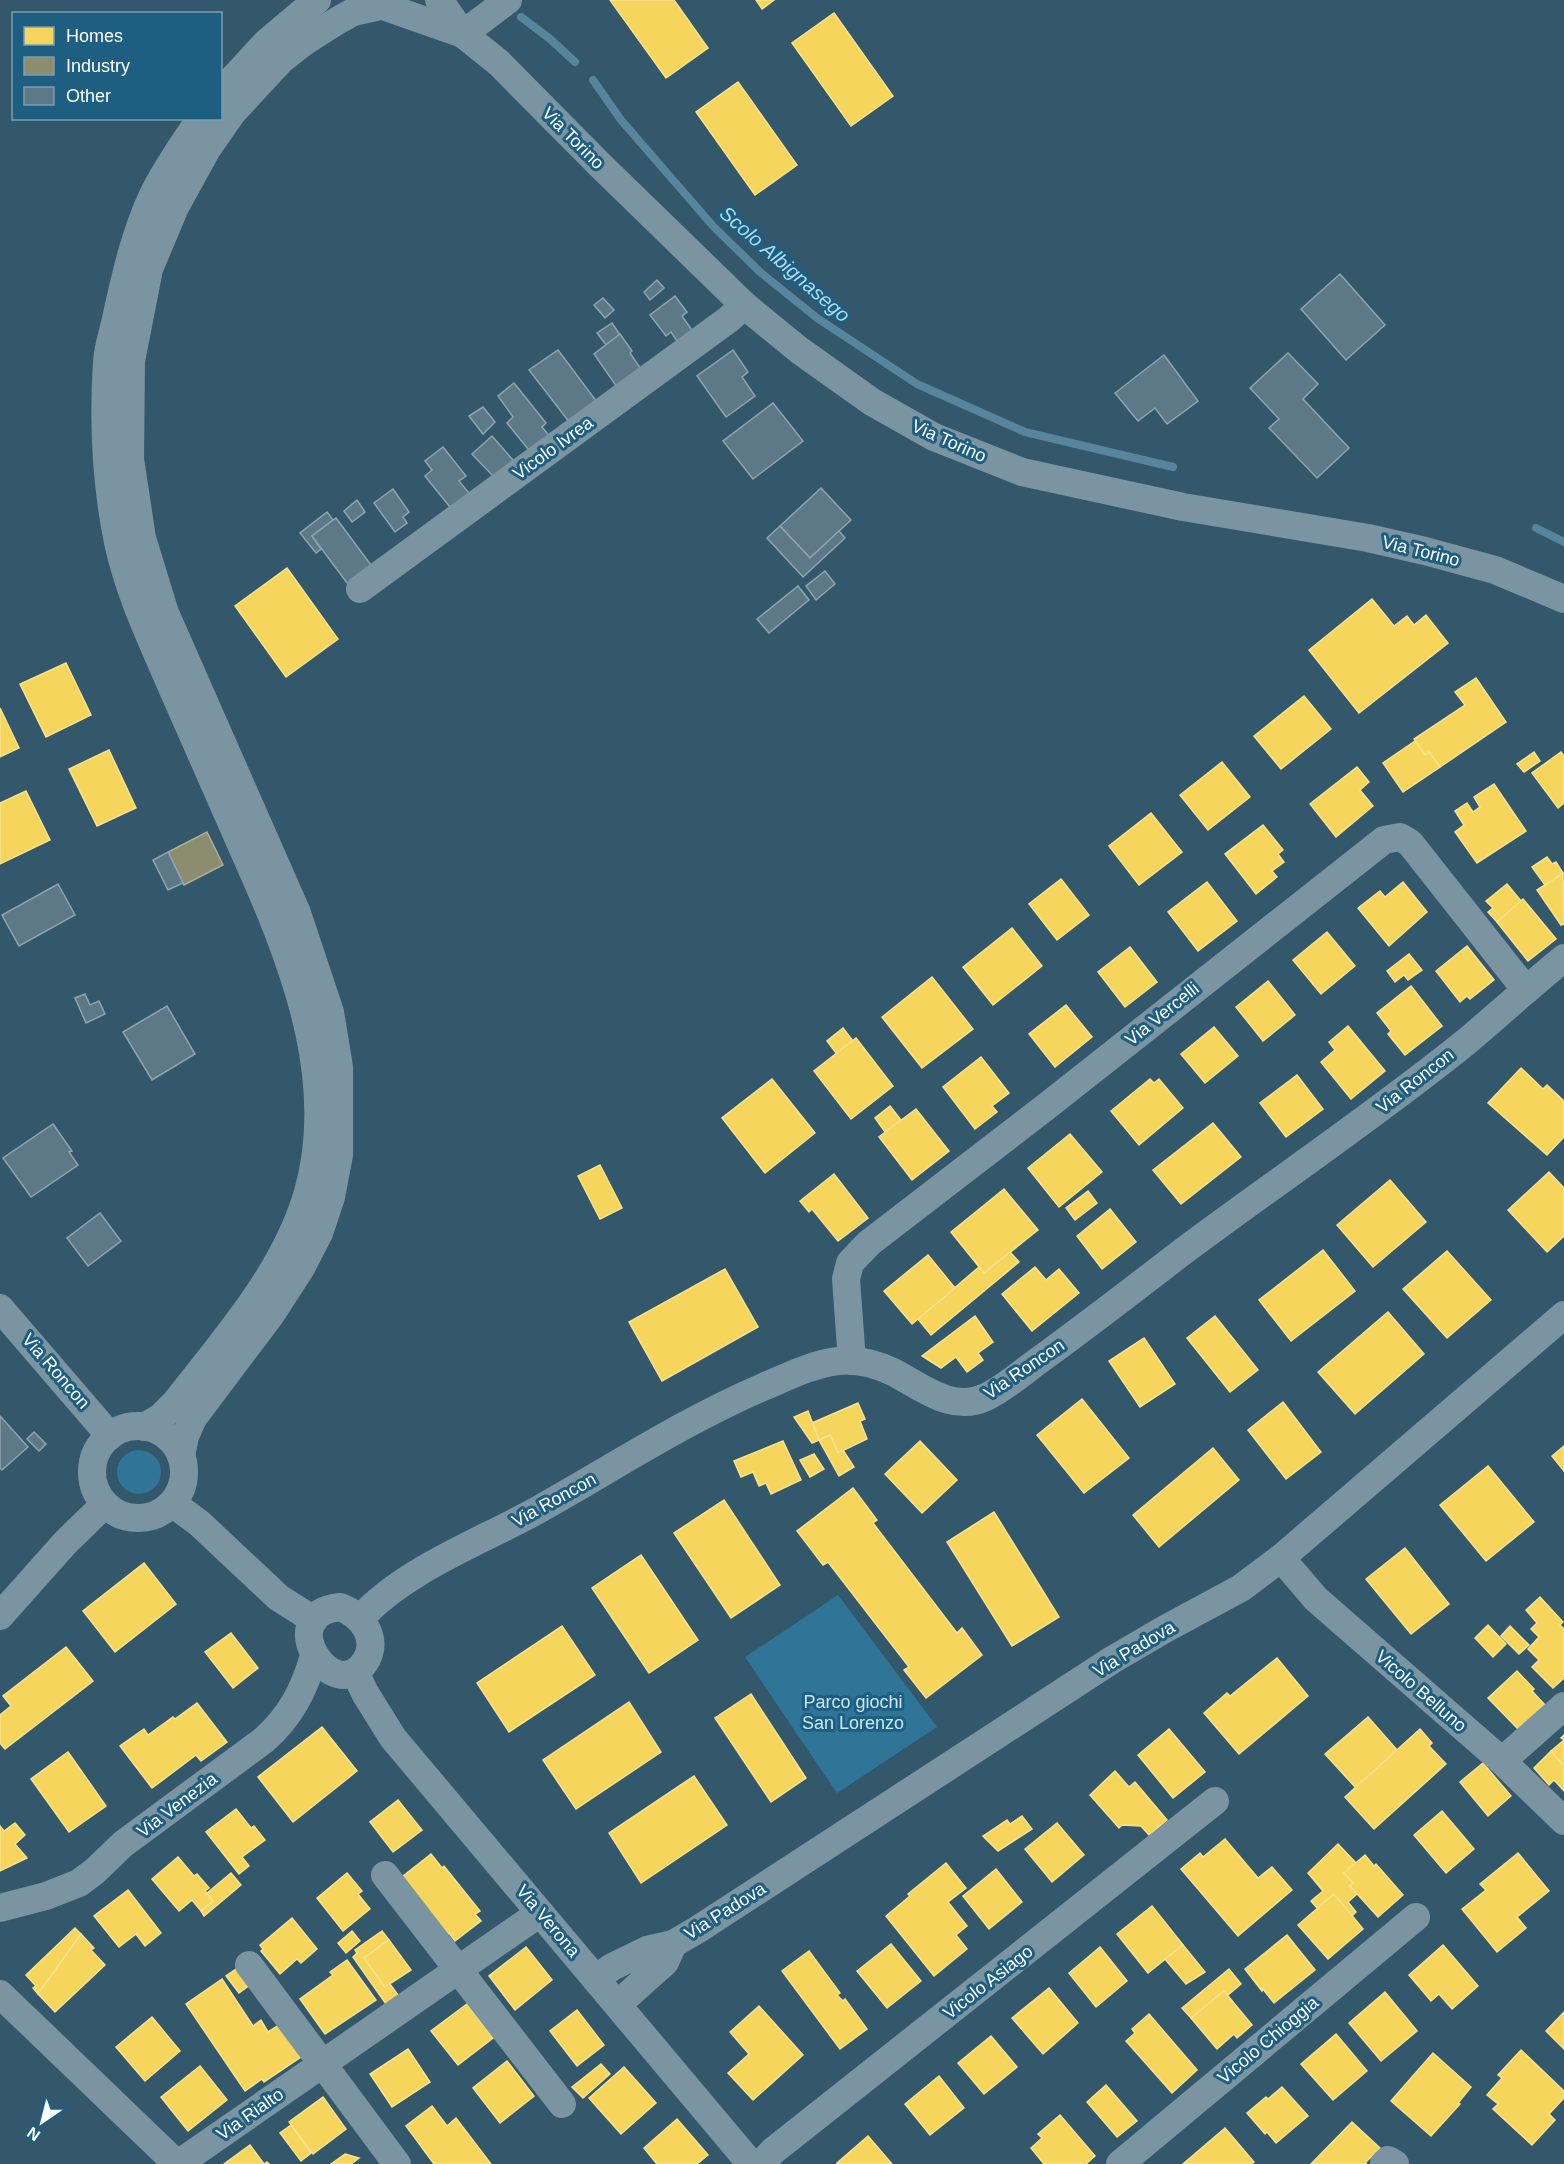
<svg xmlns="http://www.w3.org/2000/svg" width="1564" height="2164" viewBox="0 0 1564 2164" font-family="Arial,sans-serif">
<style>
.green{fill:#2f7597}
.homes{fill:#f6d55c;stroke:#f9e28d;stroke-width:1.5}
.industry{fill:#8c8c6e;stroke:#aeae9a;stroke-width:1.5}
.lines{fill:none;stroke-linecap:round;stroke-linejoin:round}
.stream{stroke:#57859d;stroke-width:8}
.building{fill:#5d7886;stroke:#8ea4b0;stroke-width:1.5}
.minor{stroke:#7a94a1;stroke-width:28}
.labels{text-anchor:middle;dominant-baseline:central;stroke-width:6;stroke-linejoin:round;paint-order:stroke}
.street-label{font-size:18px;fill:#fff;stroke:#1e5f81}
.park-label{font-size:18px;fill:#c8e7f7;stroke:#1e5f81}
.water-label{font-size:20px;font-style:italic;fill:#afdbf0;stroke:#1e5f81}
</style>
<rect width="100%" height="100%" fill="#34586b"/>
<g class="green">
<circle cx="139" cy="1472" r="22"/>
<polygon points="838,1595 937,1727 837,1793 745,1657"/>
</g>
<g class="homes">
<polygon points="610,0 674,0 708,48 666,78"/>
<polygon points="756,0 774,0 762,9"/>
<polygon points="834,13 893,96 851,126 792,43"/>
<polygon points="738,82 797,165 755,195 696,112"/>
<polygon points="287,568 338,639 286,677 235,606"/>
<polygon points="1372,599 1394,626 1407,616 1414,625 1426,615 1448,643 1359,713 1309,650"/>
<polygon points="66,663 91,715 46,737 20,684"/>
<polygon points="1476,678 1506,722 1440,767 1429,752 1425,755 1414,739 1465,705 1455,692"/>
<polygon points="1304,696 1331,729 1281,769 1254,736"/>
<polygon points="0,708 19,748 0,757"/>
<polygon points="1415,741 1425,755 1429,752 1440,767 1403,792 1383,763"/>
<polygon points="109,750 136,808 97,826 69,769"/>
<polygon points="1534,752 1540,761 1524,772 1517,764"/>
<polygon points="1561,752 1564,756 1564,803 1558,808 1532,773"/>
<polygon points="1222,762 1250,797 1208,830 1180,795"/>
<polygon points="1357,767 1369,782 1360,790 1373,806 1336,837 1310,804"/>
<polygon points="1494,784 1526,831 1477,863 1455,832 1464,825 1455,811 1467,803 1473,812 1480,807 1474,797"/>
<polygon points="26,791 50,840 0,864 0,803"/>
<polygon points="1151,813 1182,852 1139,885 1109,846"/>
<polygon points="1263,825 1283,850 1278,854 1284,862 1272,871 1277,877 1256,894 1225,854"/>
<polygon points="1547,857 1552,864 1556,862 1563,873 1545,885 1532,867"/>
<polygon points="1563,873 1564,924 1561,925 1537,890"/>
<polygon points="1061,879 1089,915 1057,940 1029,904"/>
<polygon points="1207,882 1237,921 1198,951 1168,912"/>
<polygon points="1403,882 1427,912 1389,946 1358,908 1380,891 1385,897"/>
<polygon points="1507,884 1521,901 1497,922 1488,912 1493,908 1486,901"/>
<polygon points="1523,899 1556,939 1528,961 1497,922"/>
<polygon points="1012,928 1042,966 993,1005 963,967"/>
<polygon points="1327,932 1355,966 1321,994 1293,960"/>
<polygon points="1467,946 1494,980 1470,999 1467,996 1460,1002 1436,971"/>
<polygon points="1130,947 1157,982 1125,1007 1098,972"/>
<polygon points="1409,954 1422,970 1408,980 1404,975 1395,982 1387,971"/>
<polygon points="932,977 973,1029 922,1068 882,1017"/>
<polygon points="1268,981 1295,1015 1263,1041 1236,1007"/>
<polygon points="1411,986 1442,1026 1405,1055 1388,1034 1391,1031 1377,1013"/>
<polygon points="1066,1005 1092,1037 1055,1067 1029,1034"/>
<polygon points="1348,1026 1385,1071 1351,1099 1321,1062 1335,1050 1329,1042"/>
<polygon points="1214,1027 1238,1056 1205,1083 1181,1054"/>
<polygon points="843,1028 853,1041 836,1053 827,1041"/>
<polygon points="856,1038 893,1086 851,1119 814,1071"/>
<polygon points="981,1057 1009,1093 992,1106 997,1112 975,1129 943,1087"/>
<polygon points="1521,1068 1543,1089 1547,1085 1564,1101 1564,1137 1547,1155 1488,1103"/>
<polygon points="1297,1075 1323,1109 1286,1137 1260,1103"/>
<polygon points="772,1079 815,1133 765,1173 722,1118"/>
<polygon points="1150,1079 1154,1083 1159,1079 1183,1108 1139,1145 1111,1111"/>
<polygon points="890,1106 901,1120 885,1132 875,1118"/>
<polygon points="916,1109 949,1151 912,1180 879,1137"/>
<polygon points="1213,1123 1241,1157 1181,1204 1153,1170"/>
<polygon points="1070,1134 1102,1172 1059,1207 1028,1168"/>
<polygon points="600,1165 622,1208 600,1219 578,1176"/>
<polygon points="1549,1172 1564,1188 1564,1236 1547,1252 1508,1210"/>
<polygon points="834,1174 868,1218 838,1241 812,1209 809,1212 800,1201"/>
<polygon points="1390,1180 1426,1222 1373,1267 1337,1225"/>
<polygon points="1004,1189 1038,1230 984,1273 951,1232"/>
<polygon points="1088,1191 1097,1203 1075,1220 1066,1208"/>
<polygon points="1110,1209 1136,1242 1102,1269 1077,1236"/>
<polygon points="1323,1250 1355,1291 1291,1341 1259,1300"/>
<polygon points="1447,1251 1491,1300 1447,1338 1403,1289"/>
<polygon points="1010,1252 1019,1262 931,1335 918,1319 979,1267 984,1273"/>
<polygon points="928,1255 955,1288 912,1324 884,1291"/>
<polygon points="1035,1267 1046,1280 1059,1269 1079,1293 1032,1331 1002,1294"/>
<polygon points="725,1269 758,1327 662,1381 629,1322"/>
<polygon points="1388,1312 1424,1354 1355,1414 1318,1372"/>
<polygon points="975,1316 993,1342 978,1353 983,1360 967,1372 956,1357 941,1368 922,1356"/>
<polygon points="1215,1316 1258,1370 1230,1392 1187,1338"/>
<polygon points="1144,1338 1175,1384 1140,1407 1109,1361"/>
<polygon points="1082,1399 1129,1458 1084,1493 1037,1435"/>
<polygon points="1283,1402 1321,1452 1286,1479 1248,1430"/>
<polygon points="858,1403 865,1419 860,1421 867,1439 838,1453 830,1435 819,1440 812,1423"/>
<polygon points="808,1411 819,1440 812,1443 794,1417"/>
<polygon points="830,1435 838,1453 843,1450 854,1467 839,1476 819,1440"/>
<polygon points="783,1441 801,1480 771,1494 766,1483 759,1486 753,1472 741,1477 734,1461"/>
<polygon points="920,1441 957,1480 922,1513 885,1474"/>
<polygon points="1564,1446 1564,1471 1552,1456"/>
<polygon points="1213,1448 1239,1480 1159,1547 1133,1515"/>
<polygon points="814,1454 824,1469 810,1477 800,1460"/>
<polygon points="1488,1466 1534,1522 1486,1561 1440,1505"/>
<polygon points="853,1488 877,1520 873,1523 957,1633 962,1628 982,1655 926,1698 904,1670 909,1667 828,1562 823,1565 797,1531"/>
<polygon points="724,1500 780,1585 731,1618 674,1533"/>
<polygon points="994,1512 1059,1617 1012,1646 947,1542"/>
<polygon points="1405,1548 1449,1604 1411,1634 1366,1579"/>
<polygon points="641,1555 698,1640 649,1673 592,1588"/>
<polygon points="144,1563 176,1604 115,1652 83,1611"/>
<polygon points="1540,1597 1563,1622 1560,1625 1564,1629 1564,1678 1553,1688 1532,1667 1539,1660 1528,1649 1539,1637 1531,1629 1537,1623 1526,1610"/>
<polygon points="1488,1625 1506,1644 1493,1657 1475,1638"/>
<polygon points="562,1626 595,1675 509,1732 477,1683"/>
<polygon points="1510,1626 1529,1645 1519,1654 1501,1636"/>
<polygon points="231,1633 258,1668 233,1688 205,1652"/>
<polygon points="66,1647 93,1681 5,1749 0,1743 0,1715 11,1706 3,1696"/>
<polygon points="1277,1658 1308,1696 1239,1754 1204,1713 1227,1693 1230,1696"/>
<polygon points="1517,1671 1534,1689 1532,1691 1545,1705 1518,1729 1488,1698"/>
<polygon points="751,1694 806,1778 771,1802 715,1718"/>
<polygon points="629,1702 661,1752 576,1809 543,1760"/>
<polygon points="197,1703 227,1742 201,1761 196,1755 152,1788 120,1746 144,1729 148,1735 173,1717 175,1719"/>
<polygon points="1368,1717 1397,1750 1356,1788 1325,1754"/>
<polygon points="322,1727 357,1771 293,1822 258,1777"/>
<polygon points="1169,1729 1205,1772 1173,1798 1138,1755"/>
<polygon points="1420,1729 1432,1743 1429,1746 1446,1764 1374,1829 1345,1797"/>
<polygon points="1564,1735 1564,1766 1551,1751 1564,1740 1561,1738"/>
<polygon points="1551,1751 1564,1766 1564,1791 1554,1780 1549,1785 1534,1768"/>
<polygon points="68,1752 106,1806 69,1832 31,1779"/>
<polygon points="1483,1763 1511,1796 1488,1816 1460,1782"/>
<polygon points="1115,1771 1129,1787 1135,1782 1167,1820 1149,1835 1141,1826 1122,1825 1119,1828 1090,1795"/>
<polygon points="694,1776 727,1825 641,1883 609,1833"/>
<polygon points="398,1800 422,1830 393,1852 370,1822"/>
<polygon points="236,1809 251,1828 254,1826 265,1840 242,1857 249,1866 239,1874 206,1832"/>
<polygon points="1442,1811 1474,1849 1446,1873 1414,1835"/>
<polygon points="1022,1816 1032,1829 998,1851 983,1836 1007,1820 1010,1824"/>
<polygon points="15,1823 25,1835 15,1844 27,1858 0,1871 0,1826 4,1831"/>
<polygon points="1057,1823 1084,1855 1052,1882 1025,1849"/>
<polygon points="1225,1839 1258,1878 1272,1867 1292,1890 1238,1936 1181,1869 1200,1853 1203,1857"/>
<polygon points="1338,1844 1356,1863 1344,1873 1353,1883 1350,1886 1357,1894 1348,1902 1356,1912 1352,1916 1334,1894 1317,1908 1311,1901 1323,1891 1308,1873"/>
<polygon points="1518,1853 1549,1891 1517,1917 1526,1928 1497,1952 1462,1909 1486,1890 1480,1884"/>
<polygon points="431,1854 442,1868 444,1866 480,1911 475,1914 481,1921 455,1941 449,1933 445,1937 402,1877"/>
<polygon points="1365,1855 1374,1866 1376,1864 1403,1895 1378,1917 1350,1886 1353,1883 1344,1873"/>
<polygon points="178,1857 194,1876 197,1874 209,1888 205,1891 213,1901 201,1911 192,1900 179,1911 152,1879"/>
<polygon points="946,1863 966,1888 948,1902 967,1926 956,1935 967,1949 934,1976 886,1916 910,1896 908,1894"/>
<polygon points="996,1869 1022,1902 989,1929 963,1896"/>
<polygon points="231,1873 241,1885 204,1916 201,1911 213,1901 207,1893"/>
<polygon points="347,1873 362,1891 358,1894 370,1909 343,1931 317,1898"/>
<polygon points="128,1890 161,1933 145,1946 136,1934 119,1947 94,1916"/>
<polygon points="1334,1894 1363,1929 1328,1959 1298,1925"/>
<polygon points="1152,1906 1183,1945 1148,1973 1117,1934"/>
<polygon points="292,1918 317,1949 301,1963 297,1959 280,1974 261,1951 263,1949 260,1945"/>
<polygon points="75,1928 81,1934 38,1994 33,1988 36,1986 26,1975"/>
<polygon points="352,1931 360,1941 346,1953 338,1943"/>
<polygon points="382,1931 389,1940 364,1958 385,1987 390,1984 398,1995 386,2004 353,1957 357,1953 355,1950"/>
<polygon points="81,1934 94,1948 91,1950 105,1965 55,2012 38,1994"/>
<polygon points="1287,1935 1315,1970 1274,2003 1263,1989 1262,1991 1245,1969"/>
<polygon points="389,1940 411,1970 385,1987 364,1958"/>
<polygon points="891,1944 921,1981 887,2008 857,1971"/>
<polygon points="1183,1945 1205,1972 1186,1984 1165,1959"/>
<polygon points="1443,1945 1478,1986 1452,2009 1439,1994 1431,2001 1409,1975"/>
<polygon points="526,1947 552,1980 515,2010 489,1976"/>
<polygon points="1100,1947 1127,1981 1096,2007 1069,1973"/>
<polygon points="809,1951 840,1993 837,1995 843,2001 845,1999 867,2029 840,2049 782,1971"/>
<polygon points="347,1960 376,2000 325,2034 300,1999 333,1975 330,1972"/>
<polygon points="239,1967 251,1984 239,1993 226,1976"/>
<polygon points="1229,1969 1241,1984 1228,1995 1224,1991 1191,2018 1182,2008"/>
<polygon points="222,1979 253,2026 261,2020 268,2032 279,2025 301,2057 264,2082 262,2079 245,2091 186,2004"/>
<polygon points="1049,1988 1078,2023 1043,2054 1012,2018"/>
<polygon points="1224,1991 1252,2025 1237,2038 1234,2034 1217,2049 1191,2018"/>
<polygon points="1385,1992 1417,2031 1381,2061 1349,2023"/>
<polygon points="467,2004 493,2038 458,2065 431,2031"/>
<polygon points="759,2006 803,2055 753,2100 728,2073 749,2054 730,2032"/>
<polygon points="577,2010 604,2045 577,2066 550,2031"/>
<polygon points="1564,2012 1564,2049 1546,2031"/>
<polygon points="1149,2014 1197,2070 1172,2093 1126,2041 1135,2033 1132,2029"/>
<polygon points="152,2017 180,2051 145,2081 116,2047"/>
<polygon points="1336,2034 1367,2071 1333,2100 1301,2064"/>
<polygon points="991,2036 1017,2067 984,2094 958,2063"/>
<polygon points="408,2049 430,2082 392,2107 370,2074"/>
<polygon points="1521,2050 1564,2091 1564,2098 1549,2114 1555,2120 1532,2145 1493,2109 1498,2104 1487,2095 1502,2078 1498,2075"/>
<polygon points="1433,2053 1471,2087 1458,2103 1460,2104 1431,2136 1391,2101"/>
<polygon points="507,2061 534,2096 500,2123 473,2088"/>
<polygon points="601,2064 610,2074 583,2098 572,2087"/>
<polygon points="200,2066 227,2100 188,2131 161,2097"/>
<polygon points="624,2067 656,2103 621,2134 589,2098"/>
<polygon points="939,2076 964,2108 930,2135 905,2104"/>
<polygon points="1106,2085 1137,2121 1117,2137 1087,2102"/>
<polygon points="1282,2087 1308,2116 1276,2143 1267,2132 1265,2134 1247,2113 1266,2097 1268,2099"/>
<polygon points="323,2097 346,2129 313,2154 289,2122"/>
<polygon points="432,2106 447,2126 456,2118 491,2164 434,2164 406,2126"/>
<polygon points="1060,2115 1095,2156 1086,2164 1044,2164 1031,2148 1042,2138 1038,2134"/>
<polygon points="677,2119 708,2155 697,2164 657,2164 644,2148"/>
<polygon points="1352,2122 1380,2148 1365,2163 1367,2164 1311,2164"/>
<polygon points="291,2125 311,2153 301,2161 280,2133"/>
<polygon points="1225,2128 1254,2162 1251,2164 1183,2164"/>
<polygon points="868,2136 892,2164 838,2164 837,2163"/>
<polygon points="250,2145 264,2164 267,2162 269,2164 224,2164"/>
<polygon points="345,2154 359,2158 351,2164 331,2164"/>
</g>
<polygon class="industry" points="207,832 223,865 184,885 168,852"/>
<g class="lines">
<g class="stream">
<polyline points="521,17 549,38 575,62"/>
<polyline points="593,80 621,120 713,226 760,272 817,318 917,384 1025,432 1173,467"/>
<polyline points="1536,528 1564,542"/>
</g>
</g>
<g class="building">
<polygon points="1340,274 1385,325 1346,360 1301,309"/>
<polygon points="657,280 664,288 650,300 644,292"/>
<polygon points="675,296 687,312 682,316 694,333 679,344 671,332 666,336 650,315"/>
<polygon points="603,298 614,310 605,318 594,305"/>
<polygon points="612,323 620,335 606,345 597,333"/>
<polygon points="620,334 632,351 630,353 643,372 619,390 594,354"/>
<polygon points="558,350 597,402 570,423 529,370"/>
<polygon points="733,350 748,372 742,377 755,396 726,417 697,376"/>
<polygon points="1288,353 1318,384 1303,399 1349,448 1317,478 1269,428 1279,419 1250,388"/>
<polygon points="1164,355 1198,401 1167,424 1155,408 1138,421 1115,393"/>
<polygon points="514,383 546,423 542,427 552,439 532,454 507,423 513,417 498,396"/>
<polygon points="773,403 803,441 753,479 723,441"/>
<polygon points="483,407 495,422 483,434 469,416"/>
<polygon points="492,436 513,460 494,477 472,454"/>
<polygon points="443,447 466,476 459,481 473,498 454,512 425,476 432,470 425,461"/>
<polygon points="821,488 851,520 810,558 780,526"/>
<polygon points="393,489 409,512 403,517 407,523 395,532 374,503"/>
<polygon points="357,500 365,512 352,522 344,511"/>
<polygon points="327,512 333,520 312,536 321,549 316,553 300,533"/>
<polygon points="336,518 374,569 350,587 312,536"/>
<polygon points="780,526 810,558 839,531 845,538 803,577 767,538"/>
<polygon points="825,571 835,584 816,600 806,586"/>
<polygon points="798,586 809,600 769,633 757,619"/>
<polygon points="168,852 183,883 168,890 153,860"/>
<polygon points="58,884 75,915 19,946 2,915"/>
<polygon points="85,994 90,1005 99,1001 105,1014 86,1023 75,998"/>
<polygon points="167,1006 195,1054 152,1080 123,1032"/>
<polygon points="53,1124 72,1151 69,1152 78,1165 31,1197 3,1158"/>
<polygon points="100,1213 121,1241 88,1266 67,1238"/>
<polygon points="0,1416 28,1447 2,1470 0,1468"/>
<polygon points="34,1432 46,1444 39,1451 27,1439"/>
</g>
<g class="lines">
<g class="minor">
<polyline points="439,0 463,34 499,63 600,165 744,305 799,350 872,402 934,437 1022,472 1183,507 1368,538 1425,551 1495,570 1564,599"/>
<polyline points="386,7 463,34"/>
<polyline points="463,34 508,0"/>
<polyline points="220,93 266,43 317,0"/>
<polyline points="360,589 729,319 744,305"/>
<polyline points="0,1308 110,1436"/>
<polyline points="852,1361 846,1279 850,1263 869,1243 1047,1106 1384,840 1400,837 1410,843 1526,990"/>
<circle cx="138" cy="1472" r="46"/>
<path d="M144 1427 161 1417 175 1403C225 1339 285 1272 308 1192 338 1086 298 974 255 876 228 815 201 753 174 692 153 643 129 594 118 542 106 483 103 422 107 362 108 346 114 330 117 314 126 274 135 233 153 195 166 168 184 143 201 118"/>
<polyline points="181,1456 185,1436 193,1418 272,1313 301,1268 319,1233 331,1197 339,1155 339,1067 330,1012 297,913 165,613 142,538 130,459 131,361 149,269 175,207 207,149 232,113 281,60 304,42 337,21 353,12 376,7"/>
<polyline points="172,1503 199,1523 279,1598 314,1620"/>
<polyline points="1281,1558 1316,1599 1502,1761 1564,1821"/>
<path d="M340 1607C362 1615 380 1639 365 1662 334 1709 271 1614 340 1607Z"/>
<polyline points="0,1616 65,1543 105,1504"/>
<path d="M360 1619C402 1571 480 1542 536 1511 611 1469 684 1421 763 1387 787 1377 812 1364 838 1361 857 1359 876 1364 893 1372 922 1387 952 1413 986 1397 1007 1387 1026 1369 1045 1356 1090 1323 1133 1290 1177 1256 1273 1184 1373 1117 1466 1042 1499 1014 1531 985 1564 958"/>
<polyline points="355,1672 365,1693 393,1738 751,2164"/>
<polyline points="1502,1761 1564,1706"/>
<polyline points="385,1875 562,2104"/>
<path d="M0 1908 46 1896 79 1883 95 1871 123 1844 264 1740C291 1716 304 1690 314 1656"/>
<polyline points="249,1965 397,2164"/>
<polyline points="596,1979 612,1967 647,1950 673,1944 697,1930 1112,1660 1165,1629 1241,1588 1281,1558 1564,1315"/>
<polyline points="0,1994 177,2164"/>
<polyline points="618,2004 665,1962 673,1944"/>
<polyline points="178,2164 540,1913"/>
<polyline points="761,2164 773,2151 1215,1801"/>
<polyline points="1120,2164 1416,1917"/>
<polyline points="1384,2164 1388,2160 1395,2164"/>
</g>
</g>
<g class="labels">
<g class="street-label">
<text transform="translate(573 138) rotate(45)">Via Torino</text>
<text transform="translate(949 441) rotate(24)">Via Torino</text>
<text transform="translate(553 448) rotate(-36)">Vicolo Ivrea</text>
<text transform="translate(1421 551) rotate(14)">Via Torino</text>
<text transform="translate(1162 1014) rotate(-39)">Via Vercelli</text>
<text transform="translate(1415 1081) rotate(-38)">Via Roncon</text>
<text transform="translate(1024 1369) rotate(-34)">Via Roncon</text>
<text transform="translate(56 1371) rotate(49)">Via Roncon</text>
<text transform="translate(554 1500) rotate(-29)">Via Roncon</text>
<text transform="translate(1134 1649) rotate(-31)">Via Padova</text>
<text transform="translate(1421 1691) rotate(41)">Vicolo Belluno</text>
<text transform="translate(177 1805) rotate(-37)">Via Venezia</text>
<text transform="translate(725 1911) rotate(-32)">Via Padova</text>
<text transform="translate(548 1921) rotate(50)">Via Verona</text>
<text transform="translate(988 1982) rotate(-38)">Vicolo Asiago</text>
<text transform="translate(1268 2040) rotate(-40)">Vicolo Chioggia</text>
<text transform="translate(250 2114) rotate(-35)">Via Rialto</text>
</g>
<g class="park-label">
<text x="853" y="1702">Parco giochi<tspan x="853" dy="21">San Lorenzo</tspan></text>
</g>
<g class="water-label">
<text transform="translate(785 264) rotate(41)">Scolo Albignasego</text>
</g>
</g>
<rect x="12" y="12" width="210" height="108" fill="#1e5f81" stroke="#789fb3" stroke-width="1.5"/>
<rect x="24" y="27" width="30" height="18" fill="#f6d55c" stroke="#789fb3" stroke-width="1.5"/>
<text x="66" y="42" font-size="18" fill="#ffffff">Homes</text>
<rect x="24" y="57" width="30" height="18" fill="#8c8c6e" stroke="#789fb3" stroke-width="1.5"/>
<text x="66" y="72" font-size="18" fill="#ffffff">Industry</text>
<rect x="24" y="87" width="30" height="18" fill="#5d7886" stroke="#789fb3" stroke-width="1.5"/>
<text x="66" y="102" font-size="18" fill="#ffffff">Other</text>
<g transform="translate(42 2122) rotate(215)" stroke="#1e5f81" stroke-width="4.5" paint-order="stroke">
<path d="M0-4.5L10 22L0 15L-10 22Z" fill="#ffffff"/>
<text y="-9" font-size="16" font-weight="bold" text-anchor="middle" fill="#ffffff">N</text>
</g>
</svg>
